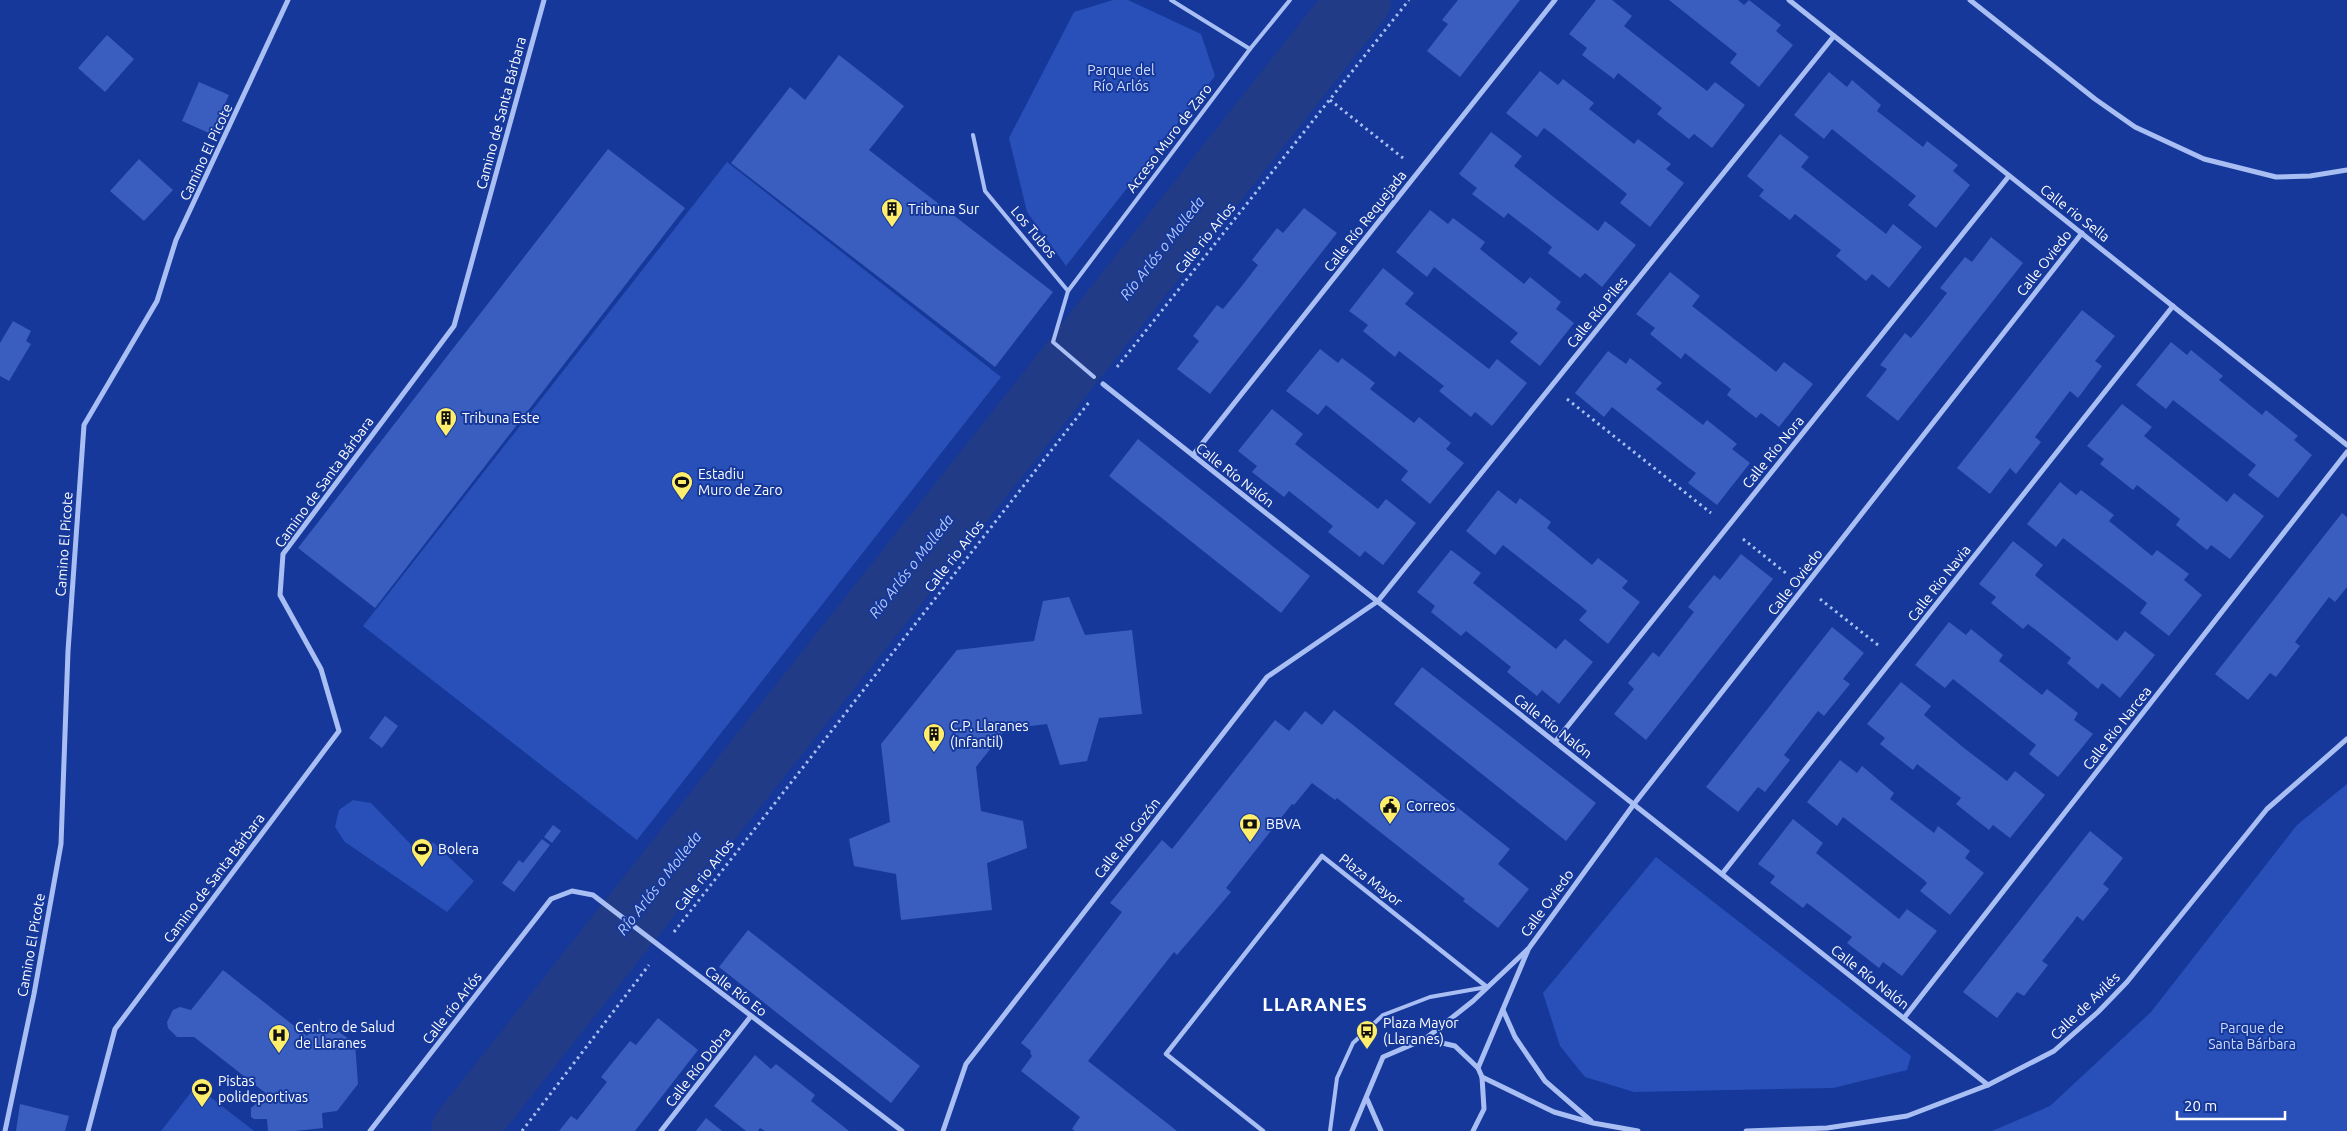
<svg xmlns="http://www.w3.org/2000/svg" width="2347" height="1131" viewBox="0 0 2347 1131" font-family="Ubuntu,sans-serif">
<style>
.green{fill:#2850b8}
.lines{fill:none;stroke-linecap:round;stroke-linejoin:round}
.river{stroke:#213b87;stroke-width:64}
.building{fill:#395ec0}
.path{stroke:#a9bef3;stroke-width:3;stroke-dasharray:2.5 4;stroke-linecap:butt}
.service{stroke:#a9bef3;stroke-width:4}
.pedestrian{stroke:#a9bef3;stroke-width:4.5}
.minor{stroke:#a9bef3;stroke-width:5}
.labels{text-anchor:middle;dominant-baseline:central;stroke-width:4;stroke-linejoin:round;paint-order:stroke}
.park-label{font-size:14px;fill:#d1ddfd;stroke:#15389a}
.street-label{font-size:14px;fill:#fff;stroke:#15389a}
.poi-label{font-size:14px;fill:#fff;stroke:#15389a;text-anchor:start}
.water-label{font-size:15px;font-style:italic;fill:#b6c9f9;stroke:#15389a}
.district-label{font-size:19px;font-weight:bold;letter-spacing:1px;fill:#fff;stroke:#15389a}
</style>
<rect width="100%" height="100%" fill="#15389a"/>
<g class="green">
<polygon points="1113,0 1128,0 1201,34 1215,76 1066,266 1027,212 1009,138 1074,12"/>
<polygon points="727,162 1001,377 637,840 363,626"/>
<polygon points="2347,784 2347,1131 1992,1131 2050,1106 2151,1012 2297,825"/>
<polygon points="353,800 371,803 422,856 433,842 474,881 447,912 345,842 335,827 339,810"/>
<polygon points="1656,857 1911,1056 1907,1070 1833,1088 1634,1092 1585,1077 1560,1046 1543,993"/>
<polygon points="196,1086 254,1131 161,1131"/>
</g>
<g class="lines">
<polyline class="river" points="463,1131 1359,0"/>
</g>
<g class="building">
<polygon points="1458,0 1520,0 1460,77 1427,51 1448,24 1442,20"/>
<polygon points="1596,0 1612,0 1632,16 1624,26 1707,91 1715,82 1745,105 1712,148 1694,134 1689,139 1657,114 1662,108 1618,73 1614,79 1582,55 1587,48 1569,34"/>
<polygon points="1669,0 1738,0 1744,5 1749,0 1781,25 1776,31 1793,45 1759,87 1730,63 1737,54"/>
<polygon points="107,35 134,59 105,92 78,68"/>
<polygon points="839,55 904,106 869,150 1053,292 995,367 731,163 790,87 805,100"/>
<polygon points="1540,71 1558,85 1563,79 1594,103 1589,109 1634,144 1638,139 1671,164 1666,169 1684,183 1650,227 1620,203 1627,194 1551,133 1544,128 1537,137 1506,113"/>
<polygon points="1829,72 1847,87 1852,80 1881,105 1877,111 1923,147 1927,141 1958,165 1953,171 1970,185 1936,228 1908,205 1916,196 1873,162 1832,129 1824,139 1794,115"/>
<polygon points="199,82 229,95 211,134 182,121"/>
<polygon points="1491,132 1522,156 1514,166 1556,199 1598,231 1605,221 1636,245 1602,287 1585,273 1580,278 1548,253 1552,247 1508,213 1504,218 1472,194 1477,188 1459,174"/>
<polygon points="1780,134 1809,157 1801,167 1886,234 1893,224 1922,247 1889,288 1872,274 1866,281 1836,256 1841,250 1795,214 1790,220 1759,196 1764,190 1747,176"/>
<polygon points="608,149 685,208 375,608 298,548"/>
<polygon points="139,159 173,190 144,221 110,191"/>
<polygon points="1304,208 1337,233 1210,394 1177,369 1199,341 1193,336 1217,305 1223,309 1241,287 1258,265 1252,260 1277,228 1283,233"/>
<polygon points="1430,210 1448,224 1453,218 1485,242 1480,249 1524,284 1530,277 1561,302 1556,309 1574,323 1540,366 1510,342 1518,333 1477,301 1434,267 1427,277 1396,252"/>
<polygon points="1991,237 2023,263 1898,421 1866,396 1887,369 1880,365 1905,333 1911,338 1929,316 1947,293 1940,288 1965,257 1972,262"/>
<polygon points="1383,268 1414,293 1405,304 1489,369 1497,359 1527,383 1492,426 1475,412 1471,417 1439,391 1444,386 1399,351 1395,357 1363,331 1368,325 1349,311"/>
<polygon points="1670,272 1700,296 1692,306 1770,367 1776,372 1784,362 1813,384 1779,427 1761,413 1756,418 1727,395 1731,389 1685,353 1681,359 1650,334 1655,328 1636,314"/>
<polygon points="2082,310 2115,336 2095,361 2102,366 2078,398 2070,391 2035,437 2041,442 2016,474 2010,468 1990,494 1957,468"/>
<polygon points="13,321 31,331 26,341 31,344 9,381 0,376 0,343"/>
<polygon points="2171,342 2187,355 2191,350 2223,376 2219,380 2262,415 2266,410 2298,436 2294,440 2312,455 2278,498 2248,475 2256,465 2173,400 2166,409 2136,385"/>
<polygon points="1320,349 1338,363 1342,358 1375,383 1370,389 1414,423 1419,417 1451,443 1446,449 1464,463 1430,504 1401,480 1408,471 1326,405 1318,415 1286,391"/>
<polygon points="1608,351 1626,364 1630,358 1662,383 1656,389 1703,425 1707,420 1737,444 1732,449 1750,463 1717,505 1688,483 1696,473 1689,468 1612,407 1604,417 1575,393"/>
<polygon points="2122,404 2152,427 2144,436 2153,443 2227,502 2234,493 2264,516 2230,559 2211,545 2207,550 2176,525 2180,519 2137,485 2133,490 2100,464 2104,459 2087,446"/>
<polygon points="1272,409 1303,434 1295,444 1337,477 1378,509 1386,499 1416,523 1383,565 1365,551 1360,557 1328,532 1333,526 1289,491 1284,497 1252,472 1257,466 1238,451"/>
<polygon points="1138,439 1310,576 1281,613 1109,476"/>
<polygon points="2060,482 2076,495 2081,490 2114,515 2109,521 2152,556 2157,550 2189,574 2184,580 2202,595 2169,636 2140,613 2147,603 2067,541 2063,538 2056,547 2027,524"/>
<polygon points="1498,490 1516,504 1520,498 1551,522 1547,528 1592,565 1598,558 1628,581 1622,588 1640,602 1608,644 1579,620 1587,611 1581,606 1503,545 1495,555 1466,531"/>
<polygon points="2342,513 2347,517 2347,587 2335,602 2329,597 2295,642 2300,646 2276,677 2270,673 2248,700 2215,674"/>
<polygon points="2013,541 2043,565 2035,575 2037,577 2117,641 2125,631 2155,655 2120,698 2102,683 2098,689 2067,663 2071,658 2050,641 2028,624 2023,629 1991,603 1996,597 1979,584"/>
<polygon points="1451,550 1481,573 1473,583 1556,649 1565,639 1593,662 1559,704 1542,690 1537,696 1507,672 1511,667 1466,631 1461,636 1431,612 1435,606 1417,592"/>
<polygon points="1741,554 1773,579 1646,740 1614,714 1634,689 1628,683 1653,652 1659,657 1676,635 1694,612 1688,607 1714,575 1720,580"/>
<polygon points="1069,597 1085,635 1132,630 1142,714 1099,718 1087,761 1060,765 1047,724 1006,729 976,767 981,811 1023,821 1027,848 987,863 992,910 901,920 896,874 854,866 849,839 890,822 881,744 957,650 1034,641 1043,601"/>
<polygon points="1949,622 1966,635 1971,629 2003,655 1999,661 2042,695 2047,689 2078,713 2074,720 2093,734 2058,777 2029,754 2036,745 1953,679 1945,688 1915,665"/>
<polygon points="1832,627 1864,653 1843,679 1850,684 1824,716 1818,711 1784,755 1790,760 1765,792 1758,787 1738,812 1706,787"/>
<polygon points="1422,667 1596,803 1566,841 1394,704"/>
<polygon points="1901,682 1931,706 1924,715 1964,748 2007,781 2015,771 2045,795 2010,838 1993,825 1989,830 1956,804 1961,798 1917,764 1913,770 1880,744 1885,738 1867,724"/>
<polygon points="1334,710 1510,849 1498,864 1529,889 1498,928 1463,901 1465,899 1337,798 1335,800 1312,783 1294,805 1292,804 1226,888 1231,892 1177,955 1174,952 1088,1061 1177,1131 1075,1131 1072,1129 1080,1117 1021,1071 1032,1056 1030,1053 1031,1051 1021,1043 1122,912 1110,903 1162,840 1172,849 1275,720 1289,731 1305,711 1322,725"/>
<polygon points="385,716 398,726 382,748 369,738"/>
<polygon points="1840,760 1857,773 1862,766 1894,793 1890,799 1934,833 1938,826 1970,851 1965,858 1984,873 1950,915 1920,891 1927,883 1924,880 1843,817 1837,826 1807,802"/>
<polygon points="1793,819 1823,843 1816,853 1899,919 1907,909 1937,931 1902,976 1883,962 1879,968 1847,943 1852,937 1807,903 1803,908 1770,883 1775,876 1758,864"/>
<polygon points="553,825 561,831 552,843 544,837"/>
<polygon points="2090,831 2123,858 2103,884 2109,889 2083,921 2077,916 2073,922 2042,961 2048,965 2024,996 2017,992 1997,1018 1963,992"/>
<polygon points="542,839 550,845 514,892 502,883 519,860 523,863"/>
<polygon points="748,930 920,1066 891,1103 719,967"/>
<polygon points="223,970 307,1036 320,1019 355,1043 358,1084 337,1111 322,1113 323,1128 295,1131 268,1131 267,1119 254,1119 251,1117 251,1108 257,1103 277,1102 194,1037 177,1037 168,1028 167,1022 173,1010 180,1007 191,1010"/>
<polygon points="658,1018 698,1050 635,1131 559,1131 571,1116 577,1120 607,1082 601,1077 630,1041 636,1045"/>
<polygon points="755,1055 771,1069 776,1064 815,1095 811,1101 849,1131 765,1131 760,1128 758,1131 746,1131 714,1106"/>
<polygon points="20,1104 69,1116 65,1131 16,1131"/>
<polygon points="706,1118 722,1131 696,1131"/>
</g>
<g class="lines">
<g class="path">
<polyline points="1330,100 1403,158"/>
<polyline points="1117,367 1409,0"/>
<polyline points="1567,399 1711,513"/>
<polyline points="1743,539 1787,574"/>
<polyline points="1820,599 1878,645"/>
<polyline points="674,932 1090,401"/>
<polyline points="522,1131 649,965"/>
</g>
<g class="service">
<polyline points="1171,0 1250,49"/>
<polyline points="973,135 985,191 1068,291"/>
<polyline points="1094,377 1053,342 1068,291 1250,49 1290,0"/>
<polyline points="1330,1131 1337,1078 1353,1043 1383,1015 1430,997 1487,987"/>
</g>
<polyline class="pedestrian" points="1263,1131 1166,1054 1322,856 1487,987"/>
<g class="minor">
<polyline points="1789,0 2347,445"/>
<polyline points="1970,0 2095,99 2135,127 2204,159 2276,177 2310,176 2347,170"/>
<polyline points="1103,384 1988,1085"/>
<polyline points="1193,455 1555,0"/>
<polyline points="1555,742 2009,176"/>
<polyline points="1722,874 2173,306"/>
<polyline points="1503,1010 1515,1037 1545,1081 1591,1121"/>
<polyline points="1904,1018 2347,452"/>
<polyline points="1425,1039 1455,1046 1478,1068 1482,1077 1484,1109 1473,1131"/>
<polyline points="1478,1068 1528,950"/>
<polyline points="1482,1077 1554,1112 1593,1123 1638,1131"/>
<polyline points="1367,1099 1381,1131"/>
<polyline points="5,1131 34,994 61,844 68,651 84,425 157,301 176,240 288,0"/>
<polyline points="88,1131 115,1029 339,731 321,669 280,595 283,554 454,326 544,0"/>
<polyline points="370,1131 551,899 572,891 593,895 902,1131"/>
<polyline points="661,1131 751,1016"/>
<polyline points="943,1131 966,1064 1267,677 1378,601 1834,36"/>
<polyline points="1352,1131 1383,1057 1425,1039 1473,1001 1529,948 1634,804 2082,233"/>
<polyline points="1746,1131 1827,1128 1907,1116 1988,1085 2054,1051 2098,1012 2127,982 2267,809 2347,739"/>
</g>
</g>
<defs>
<g id="building-pin" transform="scale(1.125)"><path d="M0 17L-7.5 6A9.5 9.5 0 1 1 7.5 6Z" fill="#ffee6b" stroke="#15389a"/><path d="M-4-6H4V6H1V3H-1V6H-4ZM-2.5-4.3h1.7v1.8h-1.7ZM.8-4.3h1.7v1.8H.8ZM-2.5-1h1.7V.8h-1.7ZM.8-1h1.7V.8H.8Z" fill="#111"/></g>
<g id="stadium-pin" transform="scale(1.125)"><path d="M0 17L-7.5 6A9.5 9.5 0 1 1 7.5 6Z" fill="#ffee6b" stroke="#15389a"/><path d="M0-5a6.5 5 0 1 0 0 10a6.5 5 0 1 0 0-10ZM-3.5-1.8h7v3.6h-7Z" fill="#111"/></g>
<g id="civic-pin" transform="scale(1.125)"><path d="M0 17L-7.5 6A9.5 9.5 0 1 1 7.5 6Z" fill="#ffee6b" stroke="#15389a"/><path d="M-.6-6.5H3V-4.5H.6V-3L4-1V1h2V6H-6V1h2V-1L-.6-3ZM-1.2 2.5V6h2.4V2.5Z" fill="#111"/></g>
<g id="bank-pin" transform="scale(1.125)"><path d="M0 17L-7.5 6A9.5 9.5 0 1 1 7.5 6Z" fill="#ffee6b" stroke="#15389a"/><path d="M-6-4H6V4H-6ZM0-2.3a2.3 2.3 0 1 0 0 4.6a2.3 2.3 0 1 0 0-4.6Z" fill="#111"/></g>
<g id="bus-pin" transform="scale(1.125)"><path d="M0 17L-7.5 6A9.5 9.5 0 1 1 7.5 6Z" fill="#ffee6b" stroke="#15389a"/><path d="M-5-6H5V4H4V6H2V4H-2V6H-4V4H-5ZM-3.5-4V0h7V-4ZM-3.5 1.2v1.5H-2V1.2ZM2 1.2v1.5H3.5V1.2Z" fill="#111"/></g>
<g id="hospital-pin" transform="scale(1.125)"><path d="M0 17L-7.5 6A9.5 9.5 0 1 1 7.5 6Z" fill="#ffee6b" stroke="#15389a"/><path d="M-5-5h3v3.5h4V-5h3V5h-3V1.5h-4V5h-3Z" fill="#111"/></g>
</defs>
<g fill-rule="evenodd">
<use href="#building-pin" x="892" y="209"/>
<use href="#building-pin" x="446" y="418"/>
<use href="#stadium-pin" x="682" y="482"/>
<use href="#building-pin" x="934" y="734"/>
<use href="#civic-pin" x="1390" y="806"/>
<use href="#bank-pin" x="1250" y="824"/>
<use href="#stadium-pin" x="422" y="849"/>
<use href="#bus-pin" x="1367" y="1031"/>
<use href="#hospital-pin" x="279" y="1035"/>
<use href="#stadium-pin" x="202" y="1089"/>
</g>
<g class="labels">
<g class="park-label">
<text x="1121" y="70">Parque del<tspan x="1121" dy="16">Río Arlós</tspan></text>
<text x="2252" y="1028">Parque de<tspan x="2252" dy="16">Santa Bárbara</tspan></text>
</g>
<g class="street-label">
<text transform="translate(501 113) rotate(-75)">Camino de Santa Bárbara</text>
<text transform="translate(1169 138) rotate(-53)">Acceso Muro de Zaro</text>
<text transform="translate(206 152) rotate(-65)">Camino El Picote</text>
<text transform="translate(2075 213) rotate(38)">Calle rio Sella</text>
<text transform="translate(1365 221) rotate(-52)">Calle Río Requejada</text>
<text transform="translate(1034 232) rotate(50)">Los Tubos</text>
<text transform="translate(1205 238) rotate(-51)">Calle rio Arlos</text>
<text transform="translate(2044 263) rotate(-52)">Calle Oviedo</text>
<text transform="translate(1597 312) rotate(-51)">Calle Río Piles</text>
<text transform="translate(1773 452) rotate(-51)">Calle Río Nora</text>
<text transform="translate(1235 475) rotate(38)">Calle Río Nalón</text>
<text transform="translate(324 482) rotate(-54)">Camino de Santa Bárbara</text>
<text transform="translate(64 544) rotate(-86)">Camino El Picote</text>
<text transform="translate(954 556) rotate(-52)">Calle rio Arlos</text>
<text transform="translate(1795 582) rotate(-52)">Calle Oviedo</text>
<text transform="translate(1939 583) rotate(-52)">Calle Rio Navia</text>
<text transform="translate(1553 726) rotate(38)">Calle Río Nalón</text>
<text transform="translate(2117 728) rotate(-52)">Calle Rio Narcea</text>
<text transform="translate(1127 838) rotate(-52)">Calle Río Gozón</text>
<text transform="translate(704 875) rotate(-52)">Calle rio Arlos</text>
<text transform="translate(214 878) rotate(-53)">Camino de Santa Bárbara</text>
<text transform="translate(1371 880) rotate(38)">Plaza Mayor</text>
<text transform="translate(1547 903) rotate(-54)">Calle Oviedo</text>
<text transform="translate(31 945) rotate(-80)">Camino El Picote</text>
<text transform="translate(1870 977) rotate(38)">Calle Río Nalón</text>
<text transform="translate(736 991) rotate(37)">Calle Río Eo</text>
<text transform="translate(2085 1006) rotate(-44)">Calle de Avilés</text>
<text transform="translate(452 1008) rotate(-52)">Calle río Arlós</text>
<text transform="translate(698 1067) rotate(-52)">Calle Río Dobra</text>
</g>
<g class="poi-label">
<text x="908" y="209">Tribuna Sur</text>
<text x="462" y="418">Tribuna Este</text>
<text x="698" y="474">Estadiu<tspan x="698" dy="16">Muro de Zaro</tspan></text>
<text x="950" y="726">C.P. Llaranes<tspan x="950" dy="16">(Infantil)</tspan></text>
<text x="1406" y="806">Correos</text>
<text x="1266" y="824">BBVA</text>
<text x="438" y="849">Bolera</text>
<text x="1383" y="1023">Plaza Mayor<tspan x="1383" dy="16">(Llaranes)</tspan></text>
<text x="295" y="1027">Centro de Salud<tspan x="295" dy="16">de Llaranes</tspan></text>
<text x="218" y="1081">Pistas<tspan x="218" dy="16">polideportivas</tspan></text>
</g>
<g class="water-label">
<text transform="translate(1162 248) rotate(-52)">Río Arlós o Molleda</text>
<text transform="translate(911 566) rotate(-52)">Río Arlós o Molleda</text>
<text transform="translate(659 883) rotate(-52)">Río Arlós o Molleda</text>
</g>
<g class="district-label">
<text x="1315" y="1004">LLARANES</text>
</g>
</g>
<path d="M2177 1111v8h108v-8" fill="none" stroke="#ffffff" stroke-width="2.5"/>
<text x="2184" y="1111" font-size="15" fill="#ffffff" stroke="#15389a" stroke-width="4" paint-order="stroke">20 m</text>
</svg>
